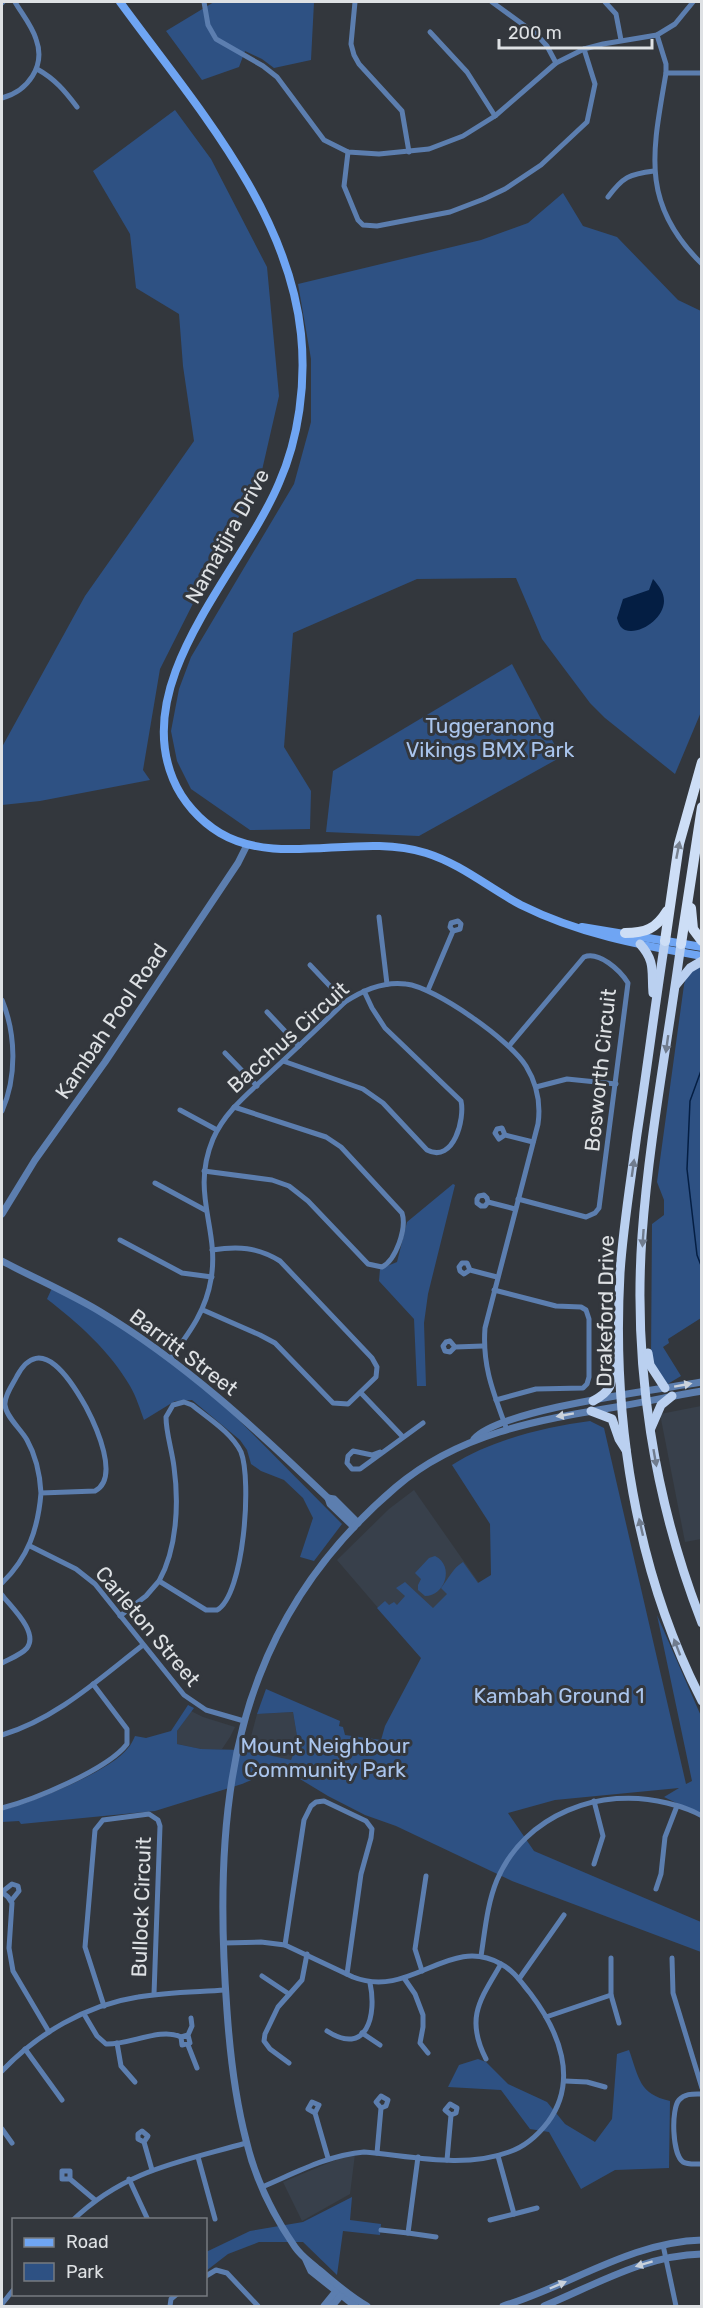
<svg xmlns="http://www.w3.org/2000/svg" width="703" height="2308" viewBox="0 0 703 2308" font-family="Rubik,sans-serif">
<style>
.built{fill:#38404b}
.green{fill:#2e5183}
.water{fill:#041e43}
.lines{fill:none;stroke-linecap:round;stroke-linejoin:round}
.stream{stroke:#041e43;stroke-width:1.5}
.minor{stroke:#5c7eaf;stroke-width:5}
.tertiary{stroke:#5c7eaf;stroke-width:7}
.secondary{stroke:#6fa5f3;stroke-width:8}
.trunk{stroke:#bad0f0;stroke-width:9}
.motorway{stroke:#cddef6;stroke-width:10}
.oneway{fill:#788290}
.oneway2{fill:#707c8e}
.oneway3{fill:#cad2dc}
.labels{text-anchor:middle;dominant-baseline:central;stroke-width:6;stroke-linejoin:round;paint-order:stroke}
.street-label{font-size:21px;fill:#dee1e4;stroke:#33373d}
.park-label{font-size:21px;fill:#aac5ed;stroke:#33373d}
</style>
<rect width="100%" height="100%" fill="#33373d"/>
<g class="built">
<polygon points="701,1406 701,1539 685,1542 660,1414"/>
<polygon points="414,1490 479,1583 421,1658 337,1560 389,1509"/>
<polygon points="191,1711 203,1717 235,1727 230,1737 222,1749 201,1749 177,1744 177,1731"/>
<polygon points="293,1712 298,1742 291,1761 250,1751 248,1748 257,1714"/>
<polygon points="355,2154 350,2194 302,2221 283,2182 345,2156"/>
</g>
<g class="green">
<polygon points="214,2 314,2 311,60 274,68 262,59 245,51 239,67 202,80 166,31"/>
<polygon points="175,110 211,159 267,267 279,396 260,479 219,552 160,669 143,770 150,780 40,801 2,805 2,747 85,596 194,441 183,366 179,314 136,288 130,234 93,171"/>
<polygon points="563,193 583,226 617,237 678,300 701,311 701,712 675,774 605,718 590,703 542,639 516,578 417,579 293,633 284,747 311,791 310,829 250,830 191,789 177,761 171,731 179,689 191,657 294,484 311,422 311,359 298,284 481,240 528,223"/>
<polygon points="512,664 561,757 419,836 326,832 333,771"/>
<polygon points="701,963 701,1318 668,1339 669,1343 663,1347 681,1376 666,1385 651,1359 652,1224 664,1215 664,1200 657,1182 684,985 686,977"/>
<polygon points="453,1184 455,1185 428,1294 424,1323 426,1386 417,1386 414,1319 379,1281 380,1269 397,1262 407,1222"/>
<path d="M52 1288 106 1317 170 1361 216 1397 342 1524 314 1561 300 1557 313 1518 303 1498 284 1480 261 1471 251 1464 247 1450 240 1440 192 1400 175 1401 144 1420C140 1409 136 1396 130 1386 110 1351 78 1323 47 1299Z"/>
<path d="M590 1421 604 1428 686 1784 692 1781 657 1615 701 1716V1815L664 1797 679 1788 555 1800 508 1813 534 1851 701 1922V1952L512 1881 396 1826 365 1815 328 1796 295 1776 270 1772 242 1784 155 1811 21 1824 19 1821 2 1822V1810C30 1804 111 1771 128 1748 131 1745 133 1740 135 1736L146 1738 171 1731 188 1705 194 1708 177 1731V1744L201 1749 244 1750 248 1748 250 1751 291 1760 298 1742 293 1712 257 1714 266 1689 340 1721 339 1726 343 1727 345 1735 381 1740 385 1726 421 1658 377 1608 385 1601 389 1605 394 1602 397 1605 405 1596 396 1588 405 1582 433 1608 447 1594 441 1588C449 1578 452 1569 463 1562L478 1583 491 1575 490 1524 452 1465C492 1440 544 1427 590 1421Z"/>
<path d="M435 1556C455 1566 445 1596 425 1596L418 1590V1585L421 1579 415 1573 429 1558Z"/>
<path d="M629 2050C639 2078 639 2094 670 2101L669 2168 615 2170 581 2189 549 2132 530 2129 501 2090 448 2087 459 2065 478 2059 486 2062 508 2084 547 2102 565 2124 595 2142 612 2119 617 2054Z"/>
<polygon points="352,2197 350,2220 381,2224 380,2235 343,2231 337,2275 303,2242 259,2242 228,2254 206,2271 206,2252 250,2231 303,2222"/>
</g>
<path class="water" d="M653 579C659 586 664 592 664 601 664 618 641 635 625 630 620 628 618 622 617 618L623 599 649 590Z"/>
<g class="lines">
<polyline class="stream" points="702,1068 690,1101 687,1169 697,1255 702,1268"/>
<g class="minor">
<polyline points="204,2 208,25 216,39 263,66 277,77 324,140 348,152 379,154 429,149 463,136 495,116 556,63 584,49 603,44 657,35 675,24 693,2"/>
<polyline points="355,2 351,44 354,55 359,64 402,111 409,152"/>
<polyline points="492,2 536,34 547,46 556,63"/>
<polyline points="605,2 616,14 621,40"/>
<polyline points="2,3 3,2"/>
<polyline points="430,32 467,72 495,116"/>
<path d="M657 35 666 64V73C653 150 639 203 702 264"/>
<path d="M37 69C55 79 65 91 77 107"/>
<polyline points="666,73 702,73"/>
<path d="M2 98C28 91 46 66 36 39 32 26 22 14 15 2"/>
<polyline points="348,152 344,186 358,220 363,225 377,226 450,212 484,199 505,189 541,165 587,122 595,84 584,49"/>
<path d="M608 197C623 177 629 174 654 171"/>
<polyline points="379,917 387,984"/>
<polyline points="310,965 345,1002"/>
<polyline points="428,990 453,931 450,927 451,923 458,921 461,924 460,929 453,931"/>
<path d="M2 1000C16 1034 17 1077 2 1111"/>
<polyline points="267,1012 299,1046"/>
<path d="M509 1046 584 957C599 951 620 970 628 983L599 1208 595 1213 586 1217 518 1199"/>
<polyline points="225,1053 257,1086"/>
<path d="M283 1061 363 1089 383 1103 427 1150C454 1164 465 1118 461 1101L385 1028 372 1008 364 991"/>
<polyline points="536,1087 567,1079 616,1084"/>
<polyline points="180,1110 217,1130"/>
<polyline points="505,1135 502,1128 497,1129 495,1133 499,1139 505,1135 533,1142"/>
<path d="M204 1171 272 1180 289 1186 308 1201 368 1264 382 1267C396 1260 407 1228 402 1213L341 1147 326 1137 234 1107"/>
<polyline points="155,1183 205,1210"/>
<polyline points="488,1202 487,1198 484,1195 479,1196 477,1199 477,1203 481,1206 485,1206 488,1202 515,1209"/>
<polyline points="120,1240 182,1273 212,1277"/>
<polyline points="470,1270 467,1263 462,1263 459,1267 460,1271 464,1274 470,1270 497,1277"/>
<polyline points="494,1290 556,1306 581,1307 586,1310 589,1319 589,1377 587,1384 583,1388 536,1389 496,1400"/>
<path d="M203 1310 260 1335 275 1343 333 1403 348 1404 376 1377 377 1367 372 1358 280 1261C257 1247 238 1246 212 1250"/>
<polyline points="455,1347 450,1341 446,1342 443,1346 445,1351 450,1352 455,1347 483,1346"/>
<path d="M170 1359C189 1333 206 1311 211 1279 220 1229 190 1194 213 1139 225 1111 250 1092 272 1071 297 1048 321 1025 345 1002 363 990 384 981 406 984 435 987 511 1041 526 1066 537 1084 541 1103 538 1124L485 1328C482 1367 494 1394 507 1430"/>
<polyline points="361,1393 402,1436"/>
<polyline points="380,1452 372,1455 353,1451 348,1456 347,1463 352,1469 360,1469 423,1423"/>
<polyline points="30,1546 76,1569 95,1584 184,1695 206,1710 244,1721"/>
<path d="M2 1583C28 1558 38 1529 41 1493L95 1491C120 1478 96 1426 86 1407 72 1382 41 1331 17 1376 13 1384 4 1396 5 1405 6 1417 21 1429 27 1440 36 1456 40 1475 41 1493"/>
<path d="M2 1595C11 1607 39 1632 27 1648 21 1655 9 1659 2 1663"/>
<path d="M120 1616 146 1596 159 1581 206 1610H217C244 1595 252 1480 241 1452 232 1433 208 1418 192 1405L184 1402 173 1405 166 1417C166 1433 172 1450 174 1467 179 1503 177 1549 159 1581"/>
<path d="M2 1735C56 1719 99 1679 143 1645"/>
<polyline points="594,1801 603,1836 594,1864"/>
<path d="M2 1808C33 1800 107 1770 127 1744V1729L93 1684"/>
<polyline points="656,1889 661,1874 665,1837 677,1806"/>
<polyline points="2,1892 8,1897 12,1903 9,1948 13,1971 49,2032"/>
<polyline points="2,1892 12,1884 18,1886 19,1891 11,1901"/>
<path d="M224 1943 261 1942 285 1945 353 1977C411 2000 449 1934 501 1964 513 1970 521 1982 530 1993 559 2031 579 2080 548 2122 538 2135 524 2147 509 2152 463 2169 411 2156 364 2152 328 2155 295 2173 262 2187"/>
<polyline points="285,1945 304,1820 311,1806 316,1802 324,1801 366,1821 372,1829 371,1838 361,1874 347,1974"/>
<path d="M481 1956C485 1931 487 1904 497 1880 525 1814 601 1786 667 1803 679 1806 691 1809 702 1816"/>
<polyline points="611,1958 611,1995 619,2023"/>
<polyline points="672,1958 673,1993 702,2088"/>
<polyline points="422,1971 415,1949 426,1876"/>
<polyline points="262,1976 289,1994"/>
<polyline points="404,1978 415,1994 423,2015 423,2027 420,2043 428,2053"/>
<polyline points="519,1979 564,1915"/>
<polyline points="104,2006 85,1947 95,1830 103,1820 149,1814 158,1820 160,1826 154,1994"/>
<path d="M84 2014 97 2036 106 2044C129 2045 161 2027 181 2037"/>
<polyline points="546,2017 611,1995"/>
<path d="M327 2031C367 2057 377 2015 370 1983"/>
<polyline points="362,2033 380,2045"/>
<polyline points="188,2035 181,2037 182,2045 190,2043 188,2035 192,2026 191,2018"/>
<polyline points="117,2043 121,2066 135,2082"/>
<polyline points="188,2045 197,2068"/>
<polyline points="25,2049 62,2100"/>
<path d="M486 2059C465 2018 480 2000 501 1964"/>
<polyline points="289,2063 270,2049 264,2041 265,2034 278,2007 302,1980 307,1954"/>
<path d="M2 2071C37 2034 86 2005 138 1997 166 1992 196 1992 225 1990"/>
<polyline points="565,2081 587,2082 605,2087"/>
<path d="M702 2094C694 2094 685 2093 679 2100 671 2109 672 2154 683 2162 688 2165 695 2164 702 2164"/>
<polyline points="315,2113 308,2109 312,2102 319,2105 315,2113 328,2158"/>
<polyline points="2,2129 12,2143"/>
<polyline points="144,2142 138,2139 138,2134 142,2131 148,2136 144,2142 152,2170"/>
<polyline points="377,2153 381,2108 376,2102 381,2096 388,2100 386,2106 381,2108"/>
<polyline points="198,2157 215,2219"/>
<polyline points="447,2160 451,2115 445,2110 450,2104 457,2108 456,2113 451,2115"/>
<polyline points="70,2179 62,2179 62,2171 70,2171 70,2179 95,2200"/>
<polyline points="129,2179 148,2220"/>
<polyline points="514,2214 537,2208"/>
<path d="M73 2220C125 2170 180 2162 246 2143"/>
<polyline points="490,2220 514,2214 498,2156"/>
<polyline points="381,2230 408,2233 418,2157"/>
<polyline points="408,2233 436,2237"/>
<polyline points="663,2245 676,2306"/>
<polyline points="206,2276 216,2270 227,2273 258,2306"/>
<polyline points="2,2304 14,2289"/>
<polyline points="170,2306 171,2299 177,2294"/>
</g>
<g class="tertiary">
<polyline points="2,1214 35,1160 105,1062 238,863 247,845"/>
<path d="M2 1261C34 1278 67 1292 99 1311 184 1362 256 1429 328 1498L330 1504 354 1527"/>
<path d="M474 1439C500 1409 656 1390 702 1382"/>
<polyline points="328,1498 334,1499 358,1523"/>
<polyline points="306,2260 311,2271 355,2306"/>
<polyline points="324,2306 337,2290"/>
<polyline points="332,2306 343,2293"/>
<path d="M367 2306C349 2296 334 2282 318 2269 309 2261 302 2257 295 2247 273 2215 255 2178 246 2140 235 2098 230 2054 227 2011 219 1903 219 1779 259 1677 287 1603 335 1539 396 1487 458 1434 537 1420 616 1407 644 1402 673 1396 702 1391"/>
<path d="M503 2306C570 2286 630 2242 702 2240"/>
<path d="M544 2306C595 2285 645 2255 702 2254"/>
</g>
<g class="secondary">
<path d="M120 2C192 101 288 208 301 334 306 383 299 438 279 483 242 571 131 678 173 779 182 801 200 821 220 833 279 868 359 832 426 853 461 864 489 888 521 905 579 934 639 945 702 956"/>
<polyline points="582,927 702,947"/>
</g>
<g class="trunk">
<path d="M665 941C655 1005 647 1070 637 1134 631 1180 623 1227 620 1273 612 1418 635 1571 702 1701"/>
<path d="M640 944C656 962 651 971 653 993"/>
<path d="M681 944C668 1041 649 1138 642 1236 633 1367 654 1500 702 1623"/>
<polyline points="676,985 690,968 702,961"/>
<polyline points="648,1353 650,1365 665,1388"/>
<path d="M593 1401C613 1390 612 1383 614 1362"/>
<polyline points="591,1411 612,1419 619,1439 626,1450"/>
<polyline points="651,1428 661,1405 672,1396"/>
</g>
<g class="motorway">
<polyline points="691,908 693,929 702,941"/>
<path d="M625 933C645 933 656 929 667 911"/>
<polyline points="665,941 679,844 702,762"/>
<polyline points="681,944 702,807"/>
</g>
</g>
<defs><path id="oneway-solid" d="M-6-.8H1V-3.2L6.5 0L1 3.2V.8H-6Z" transform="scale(1.5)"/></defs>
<use class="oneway" href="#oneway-solid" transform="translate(678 850) rotate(-79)"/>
<g class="oneway2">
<use href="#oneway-solid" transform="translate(667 1044) rotate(98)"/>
<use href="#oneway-solid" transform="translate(633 1168) rotate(-82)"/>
<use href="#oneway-solid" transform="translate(643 1238) rotate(94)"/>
<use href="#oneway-solid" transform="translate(655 1458) rotate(80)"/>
<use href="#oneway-solid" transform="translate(641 1527) rotate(-103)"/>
<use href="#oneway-solid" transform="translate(677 1647) rotate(-111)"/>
</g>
<g class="oneway3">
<use href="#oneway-solid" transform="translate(683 1385) rotate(-10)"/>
<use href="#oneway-solid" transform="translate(565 1415) rotate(170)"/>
<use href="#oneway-solid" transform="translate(644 2264) rotate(163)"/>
<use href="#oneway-solid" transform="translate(558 2285) rotate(-23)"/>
</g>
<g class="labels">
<g class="street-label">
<text transform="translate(227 536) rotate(-61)">Namatjira Drive</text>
<text transform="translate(111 1021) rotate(-56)">Kambah Pool Road</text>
<text transform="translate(288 1037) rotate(-42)">Bacchus Circuit</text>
<text transform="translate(600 1070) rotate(-84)">Bosworth Circuit</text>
<text transform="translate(605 1311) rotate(-89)">Drakeford Drive</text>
<text transform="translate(184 1352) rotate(37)">Barritt Street</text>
<text transform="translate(148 1626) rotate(50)">Carleton Street</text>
<text transform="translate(141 1907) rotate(-88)">Bullock Circuit</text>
</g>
<g class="park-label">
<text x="490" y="725">Tuggeranong<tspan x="490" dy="24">Vikings BMX Park</tspan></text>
<text x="559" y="1695">Kambah Ground 1</text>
<text x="325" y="1745">Mount Neighbour<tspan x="325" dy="24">Community Park</tspan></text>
</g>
</g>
<rect width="703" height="2308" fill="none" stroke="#dee1e4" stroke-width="6"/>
<rect x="12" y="2218" width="195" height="78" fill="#33373d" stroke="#777b80" stroke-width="1.5"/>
<rect x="24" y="2238" width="30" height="9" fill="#6fa5f3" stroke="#777b80" stroke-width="1.5"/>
<text x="66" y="2248" font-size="18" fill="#dee1e4">Road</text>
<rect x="24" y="2263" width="30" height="18" fill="#2e5183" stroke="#777b80" stroke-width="1.5"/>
<text x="66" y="2278" font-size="18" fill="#dee1e4">Park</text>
<path d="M499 39v9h153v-9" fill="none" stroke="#dee1e4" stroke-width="3"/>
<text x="508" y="39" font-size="18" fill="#dee1e4" stroke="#33373d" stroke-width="4.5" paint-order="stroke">200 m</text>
</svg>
